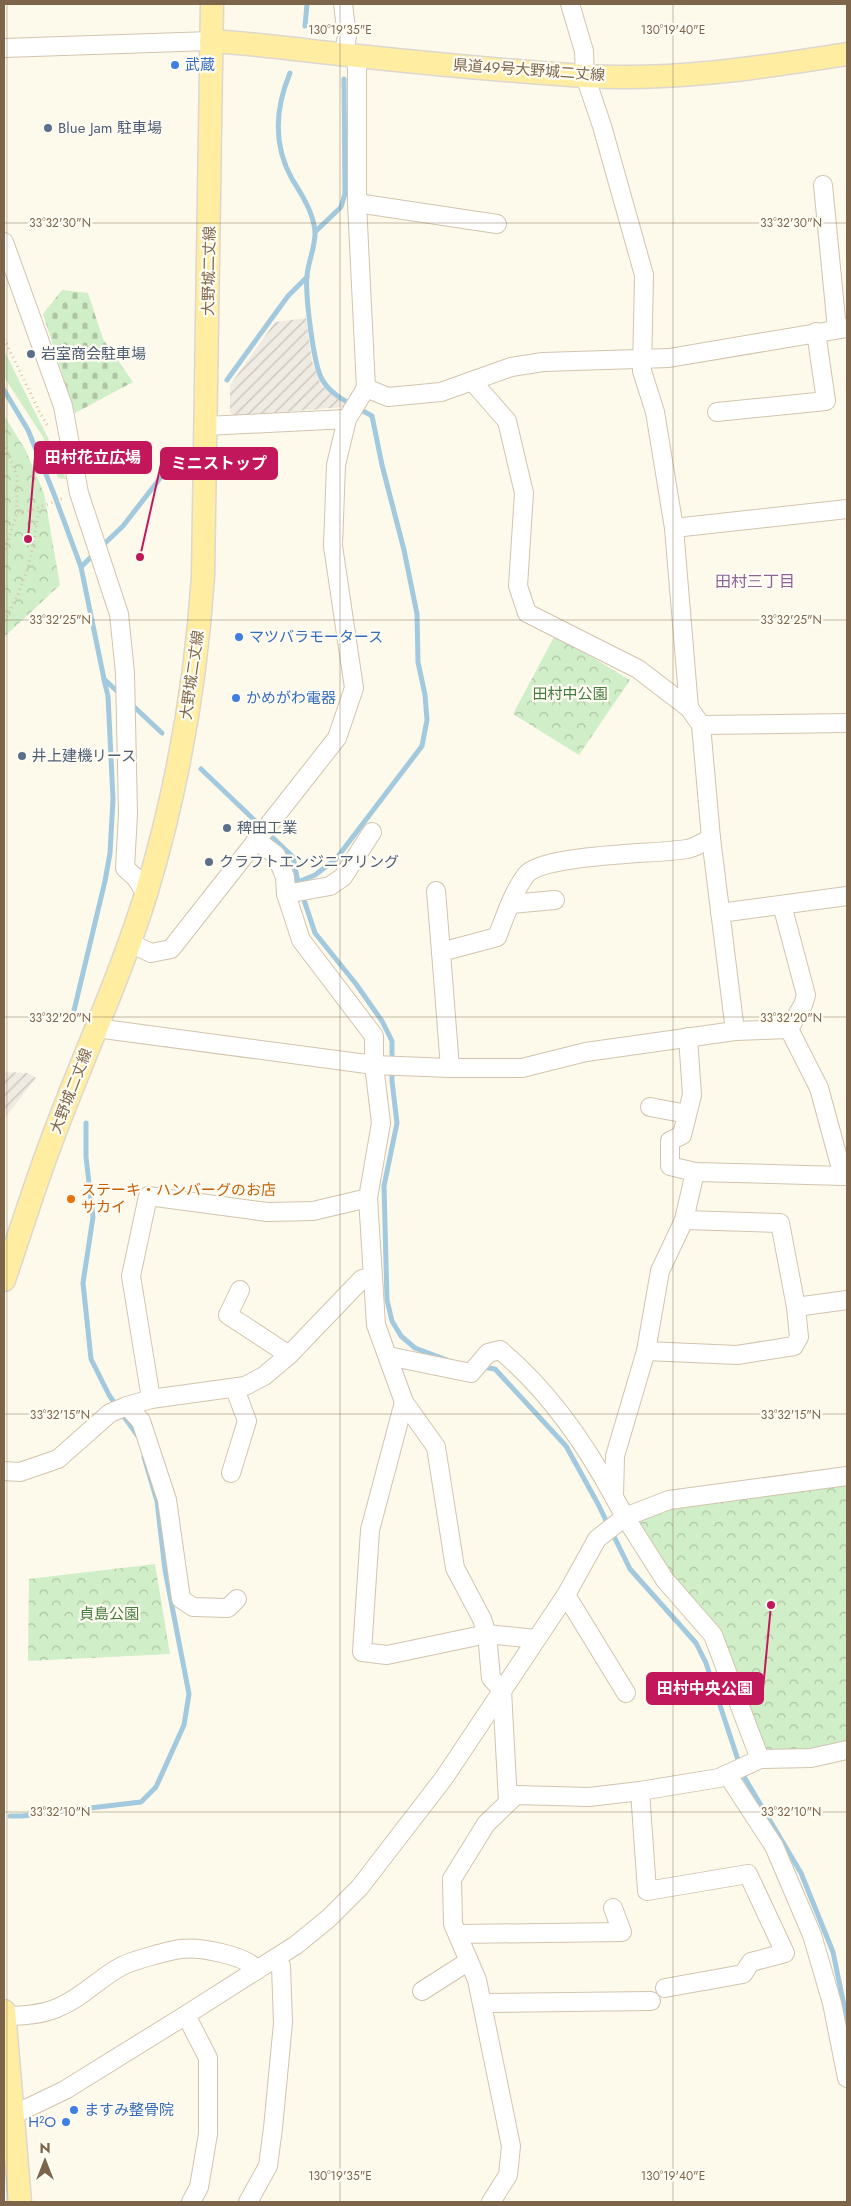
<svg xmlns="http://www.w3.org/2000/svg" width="851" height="2206" viewBox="0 0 851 2206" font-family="Jost,'Noto Sans JP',sans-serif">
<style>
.industrial{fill:url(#industrial-furrows)}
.grass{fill:#d0eec7}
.cemetery{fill:url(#cemetery-stones)}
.park{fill:url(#park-crowns)}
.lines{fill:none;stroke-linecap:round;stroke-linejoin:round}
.stream{stroke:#a2c9dd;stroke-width:5}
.minor-casing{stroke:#d2c4ae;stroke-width:20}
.major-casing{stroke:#ddd7d0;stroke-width:25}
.path{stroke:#dbc3a2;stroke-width:3;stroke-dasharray:1 4;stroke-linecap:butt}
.minor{stroke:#fff;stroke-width:18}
.major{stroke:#ffeda1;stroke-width:22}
.ticks{fill:none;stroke:#7c654b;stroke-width:1;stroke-opacity:0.45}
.shop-dot{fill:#3f7fe0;stroke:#fffcf3;stroke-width:2}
.service-dot{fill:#5c6f8a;stroke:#fffcf3;stroke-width:2}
.food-dot{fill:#e8710a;stroke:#fffcf3;stroke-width:2}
.labels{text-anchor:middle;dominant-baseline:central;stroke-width:4.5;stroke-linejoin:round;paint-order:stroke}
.shop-label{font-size:15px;fill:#366cbe;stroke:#fffcf3;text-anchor:start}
.street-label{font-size:15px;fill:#7c654b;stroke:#fffcf3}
.service-label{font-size:15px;fill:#4e5e75;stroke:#fffcf3;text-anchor:start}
.park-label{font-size:15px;fill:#467c3f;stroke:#fffcf3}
.food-label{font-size:15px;fill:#c56008;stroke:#fffcf3;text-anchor:start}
.neighbourhood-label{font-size:16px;fill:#8f6397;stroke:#fffcf3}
.ticks-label{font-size:12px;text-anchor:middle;fill:#7c654b;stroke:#fffcf3;stroke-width:4.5;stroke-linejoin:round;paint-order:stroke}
.leader{fill:none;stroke:#c2185b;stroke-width:2}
.callout-dot{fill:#c2185b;stroke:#fffcf3;stroke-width:2}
.callout{fill:#c2185b;stroke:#c2185b;stroke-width:2}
.callout-label{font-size:16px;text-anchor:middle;font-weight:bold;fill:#fff}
</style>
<defs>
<pattern id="industrial-furrows" width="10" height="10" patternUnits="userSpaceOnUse" patternTransform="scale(1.25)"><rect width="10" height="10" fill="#efebe3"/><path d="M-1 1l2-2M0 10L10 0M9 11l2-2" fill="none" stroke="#c7c2ba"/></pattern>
<pattern id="cemetery-stones" width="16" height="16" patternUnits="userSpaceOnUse" patternTransform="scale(1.25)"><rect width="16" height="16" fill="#d0eec7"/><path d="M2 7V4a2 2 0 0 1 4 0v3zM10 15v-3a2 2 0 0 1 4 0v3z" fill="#aec4a4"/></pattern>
<pattern id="park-crowns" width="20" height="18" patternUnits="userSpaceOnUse" patternTransform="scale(1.25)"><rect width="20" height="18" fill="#d0eec7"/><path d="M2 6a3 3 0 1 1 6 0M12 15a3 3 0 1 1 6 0" fill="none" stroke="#aec4a4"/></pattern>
</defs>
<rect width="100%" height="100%" fill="#fefaeb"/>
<g class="industrial">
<polygon points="306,318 312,361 321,385 344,404 344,407 234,416 230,412 230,385 275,322"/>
<polygon points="4,1072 28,1073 36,1078 4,1119"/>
</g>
<polygon class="grass" points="4,350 51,444 66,479 58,478 43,437 4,377"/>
<polygon class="cemetery" points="62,290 88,293 103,339 133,382 75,413 43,314"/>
<g class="park">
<polygon points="4,415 26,451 44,493 60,585 4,637"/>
<polygon points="555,635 630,680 579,755 513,714"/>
<polygon points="847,1482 847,1744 809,1752 764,1753 720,1633 670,1577 634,1521 671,1508"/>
<polygon points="155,1564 170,1654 28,1661 29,1579"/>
</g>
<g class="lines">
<g class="stream">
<polyline points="305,26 307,4"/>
<path d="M290 73C275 109 273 145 292 179 302 195 313 212 315 231 316 245 308 262 307 276 305 295 313 357 320 375 328 396 354 405 372 416L382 465 404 550 417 614 418 662 425 695 427 720 422 746 336 859 315 875 298 882"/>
<polyline points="315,232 341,207 345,194 344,79"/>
<polyline points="227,380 288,296 307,277"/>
<polyline points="4,390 28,430 54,494 81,567 104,679 120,694"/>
<polyline points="101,547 123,526 182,450"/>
<polyline points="81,567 95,553"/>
<polyline points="130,703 162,733"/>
<polyline points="201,769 293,857 298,882 315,933 356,984 382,1021 392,1041 392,1081 397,1123 384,1186 387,1300 392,1321 401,1336 415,1348 447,1360"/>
<polyline points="72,1019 105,881 110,853 113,799 108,696 104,680"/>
<polyline points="86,1123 86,1157 93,1217 83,1283 91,1359 109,1395 137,1435"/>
<polyline points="482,1367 495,1369 566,1446 598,1504 630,1569 696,1643 706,1663 743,1775 801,1873 833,1952 847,2020"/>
<polyline points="10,1816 22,1816 141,1802 156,1787 184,1725 189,1694 165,1570 157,1501 144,1457"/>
</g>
<g class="minor-casing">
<g id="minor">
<polyline points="343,4 347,36 344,54"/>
<polyline points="570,4 584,51 585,76 602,126 644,275 642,371 655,412 674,528 689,708"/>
<polyline points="4,48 211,41"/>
<polyline points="357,56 357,203 366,388 388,397 441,392 511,367 543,362 669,358 847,328"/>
<polyline points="823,185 837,329"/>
<polyline points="357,203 497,224"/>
<polyline points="4,242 63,406 79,493 119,614 125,673 128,814 125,868 136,878 146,894"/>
<polyline points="717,412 826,401 816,332"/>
<polyline points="347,419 366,388"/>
<polyline points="674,528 847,509"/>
<polyline points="701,725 847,723"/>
<polyline points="711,838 735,1031"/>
<polyline points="256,840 276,855 285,877 286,894 301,940 374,1036 374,1065 381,1123 368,1198 376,1325 404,1402 436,1447 455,1568 482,1619 487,1634 491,1678 502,1690 508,1802"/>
<polyline points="436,891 441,952"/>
<polyline points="286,894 330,886 343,877 372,832"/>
<polyline points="511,904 555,900"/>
<polyline points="782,905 806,995 803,1005 789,1029"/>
<polyline points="720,913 847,896"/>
<polyline points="130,943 151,953 171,949 337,738 354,688 333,546 336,465 347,419 206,426"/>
<polyline points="96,1028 374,1065 450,1068 522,1068 586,1052 735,1031 789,1029 819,1088 843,1176 847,1176"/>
<polyline points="688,1037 692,1095 682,1135 670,1141 670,1166 695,1172 684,1220 660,1271 646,1351 615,1456 614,1497 625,1517 665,1580 713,1635 760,1759"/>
<path d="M450 1068 441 952 497 937C505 917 513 892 526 875 542 854 657 854 687 849 695 848 703 842 711 838L701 725 689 708 638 669 527 613 518 586 524 493 507 421 472 381"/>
<polyline points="650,1107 687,1114"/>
<polyline points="695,1172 843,1176"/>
<polyline points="240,1290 228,1315 289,1355"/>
<polyline points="796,1307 847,1300"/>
<polyline points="646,1351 737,1355 794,1346 799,1337 796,1307 780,1223 684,1220"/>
<path d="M388 1356 471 1373 488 1353 500 1350C548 1390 583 1440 613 1495"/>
<polyline points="151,1399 131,1276 148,1196 267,1212 313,1211 368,1198"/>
<polyline points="404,1402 370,1530 362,1652 387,1655 487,1634 536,1639"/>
<polyline points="4,1471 20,1472 58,1459 110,1413 127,1406"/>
<polyline points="231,1473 247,1421 235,1389"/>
<polyline points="566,1595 626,1693"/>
<polyline points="237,1599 228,1608 193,1607 181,1599 167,1500 141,1421 127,1406 151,1399 245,1386 264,1376 289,1355 362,1279 372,1276"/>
<polyline points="727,1774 774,1846 812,1935 832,2003 847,2078"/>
<polyline points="640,1791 647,1891 748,1874 785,1953 751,1962 743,1974 665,1988"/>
<polyline points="458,1934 622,1932 613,1908"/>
<polyline points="422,1991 469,1961"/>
<polyline points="482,2003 651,2001"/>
<polyline points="186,2015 208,2058 208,2134 199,2187 191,2202"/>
<path d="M4 2016C22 2016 41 2015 57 2008 82 1998 99 1978 122 1966 131 1961 171 1950 181 1949 200 1947 246 1955 257 1970"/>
<polyline points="13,2115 65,2090 186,2015 296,1945 329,1918 360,1887 444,1778 566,1595 597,1539 625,1517 669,1500 847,1476"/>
<polyline points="248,2202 268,2166 273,2128 283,2023 281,1966 276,1959"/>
<polyline points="491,2202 508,2175 511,2146 477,1980 453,1924 452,1879 486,1824 516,1795 589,1797 640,1791 719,1778 760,1759 811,1758 847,1750"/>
</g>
</g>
<g class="major-casing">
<g id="major">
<path d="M211 41C260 44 309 51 358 56 433 64 509 71 584 76 672 81 760 68 847 54"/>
<path d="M4 1280C19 1236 33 1191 49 1148 80 1063 119 981 146 894 177 791 196 683 203 576L212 4"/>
<polyline points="4,2011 20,2202"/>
</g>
</g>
<g class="path">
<polyline points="4,339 39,411 49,428"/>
<polyline points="4,443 17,476 17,512"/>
<polyline points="4,554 17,512 26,512 64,498"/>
<path d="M4 621C26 585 34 548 39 507"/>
</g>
<use href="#minor" class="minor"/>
<use href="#major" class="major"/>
</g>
<path class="ticks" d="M7 4V2202M340 4V2202M673 4V2202M4 223H847M4 620H847M4 1017H847M4 1414H847M4 1812H847"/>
<g class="shop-dot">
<circle cx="175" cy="65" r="5"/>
<circle cx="239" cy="637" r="5"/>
<circle cx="236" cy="698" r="5"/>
<circle cx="74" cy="2110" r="5"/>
<circle cx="66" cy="2122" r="5"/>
</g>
<g class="service-dot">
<circle cx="48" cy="128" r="5"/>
<circle cx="31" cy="354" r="5"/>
<circle cx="22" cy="756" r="5"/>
<circle cx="227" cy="828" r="5"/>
<circle cx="209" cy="862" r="5"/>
</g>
<circle class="food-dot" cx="71" cy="1199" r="5"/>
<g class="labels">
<g class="shop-label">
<text x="185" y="65">武蔵</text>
<text x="249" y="637">マツバラモータース</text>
<text x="246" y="698">かめがわ電器</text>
<text x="84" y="2110">ますみ整骨院</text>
<text x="56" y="2122" text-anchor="end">H²O</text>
</g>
<g class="street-label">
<text transform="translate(529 70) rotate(4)">県道49号大野城二丈線</text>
<text transform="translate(209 271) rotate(-89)">大野城二丈線</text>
<text transform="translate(192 675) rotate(-82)">大野城二丈線</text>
<text transform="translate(71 1091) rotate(-69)">大野城二丈線</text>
</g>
<g class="service-label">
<text x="58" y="128">Blue Jam 駐車場</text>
<text x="41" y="354">岩室商会駐車場</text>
<text x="32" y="756">井上建機リース</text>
<text x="237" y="828">稗田工業</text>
<text x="219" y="862">クラフトエンジニアリング</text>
</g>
<g class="park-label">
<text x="570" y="694">田村中公園</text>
<text x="109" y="1614">貞島公園</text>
</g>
<g class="food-label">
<text x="81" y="1190">ステーキ・ハンバーグのお店<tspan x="81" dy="17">サカイ</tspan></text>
</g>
<g class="neighbourhood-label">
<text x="755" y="581">田村三丁目</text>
</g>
</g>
<g class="ticks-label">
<text x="340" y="34">130°19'35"E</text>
<text x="673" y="34">130°19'40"E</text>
<text x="60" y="227">33°32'30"N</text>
<text x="791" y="227">33°32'30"N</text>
<text x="60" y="624">33°32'25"N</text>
<text x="791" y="624">33°32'25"N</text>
<text x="60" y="1022">33°32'20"N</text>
<text x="791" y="1022">33°32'20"N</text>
<text x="60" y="1419">33°32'15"N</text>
<text x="791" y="1419">33°32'15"N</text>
<text x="60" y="1816">33°32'10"N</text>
<text x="791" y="1816">33°32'10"N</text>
<text x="340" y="2180">130°19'35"E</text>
<text x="673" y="2180">130°19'40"E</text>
</g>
<path class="leader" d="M28 539L35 457M140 557L161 464M771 1605L763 1689"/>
<g class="callout-dot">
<circle cx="28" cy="539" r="5"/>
<circle cx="140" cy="557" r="5"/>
<circle cx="771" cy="1605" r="5"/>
</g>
<g class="callout">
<rect x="35" y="442" width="116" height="31" rx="5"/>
<rect x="161" y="448" width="116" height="31" rx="5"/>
<rect x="647" y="1673" width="116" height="31" rx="5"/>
</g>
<g class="callout-label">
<text x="93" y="463">田村花立広場</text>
<text x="219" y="469">ミニストップ</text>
<text x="705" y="1694">田村中央公園</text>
</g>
<rect width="851" height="2206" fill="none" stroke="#7c654b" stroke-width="10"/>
<g transform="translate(45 2161)" stroke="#fffcf3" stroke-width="4" paint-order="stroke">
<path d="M0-4L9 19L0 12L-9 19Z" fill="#7c654b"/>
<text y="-8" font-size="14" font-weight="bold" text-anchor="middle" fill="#7c654b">N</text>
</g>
</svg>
